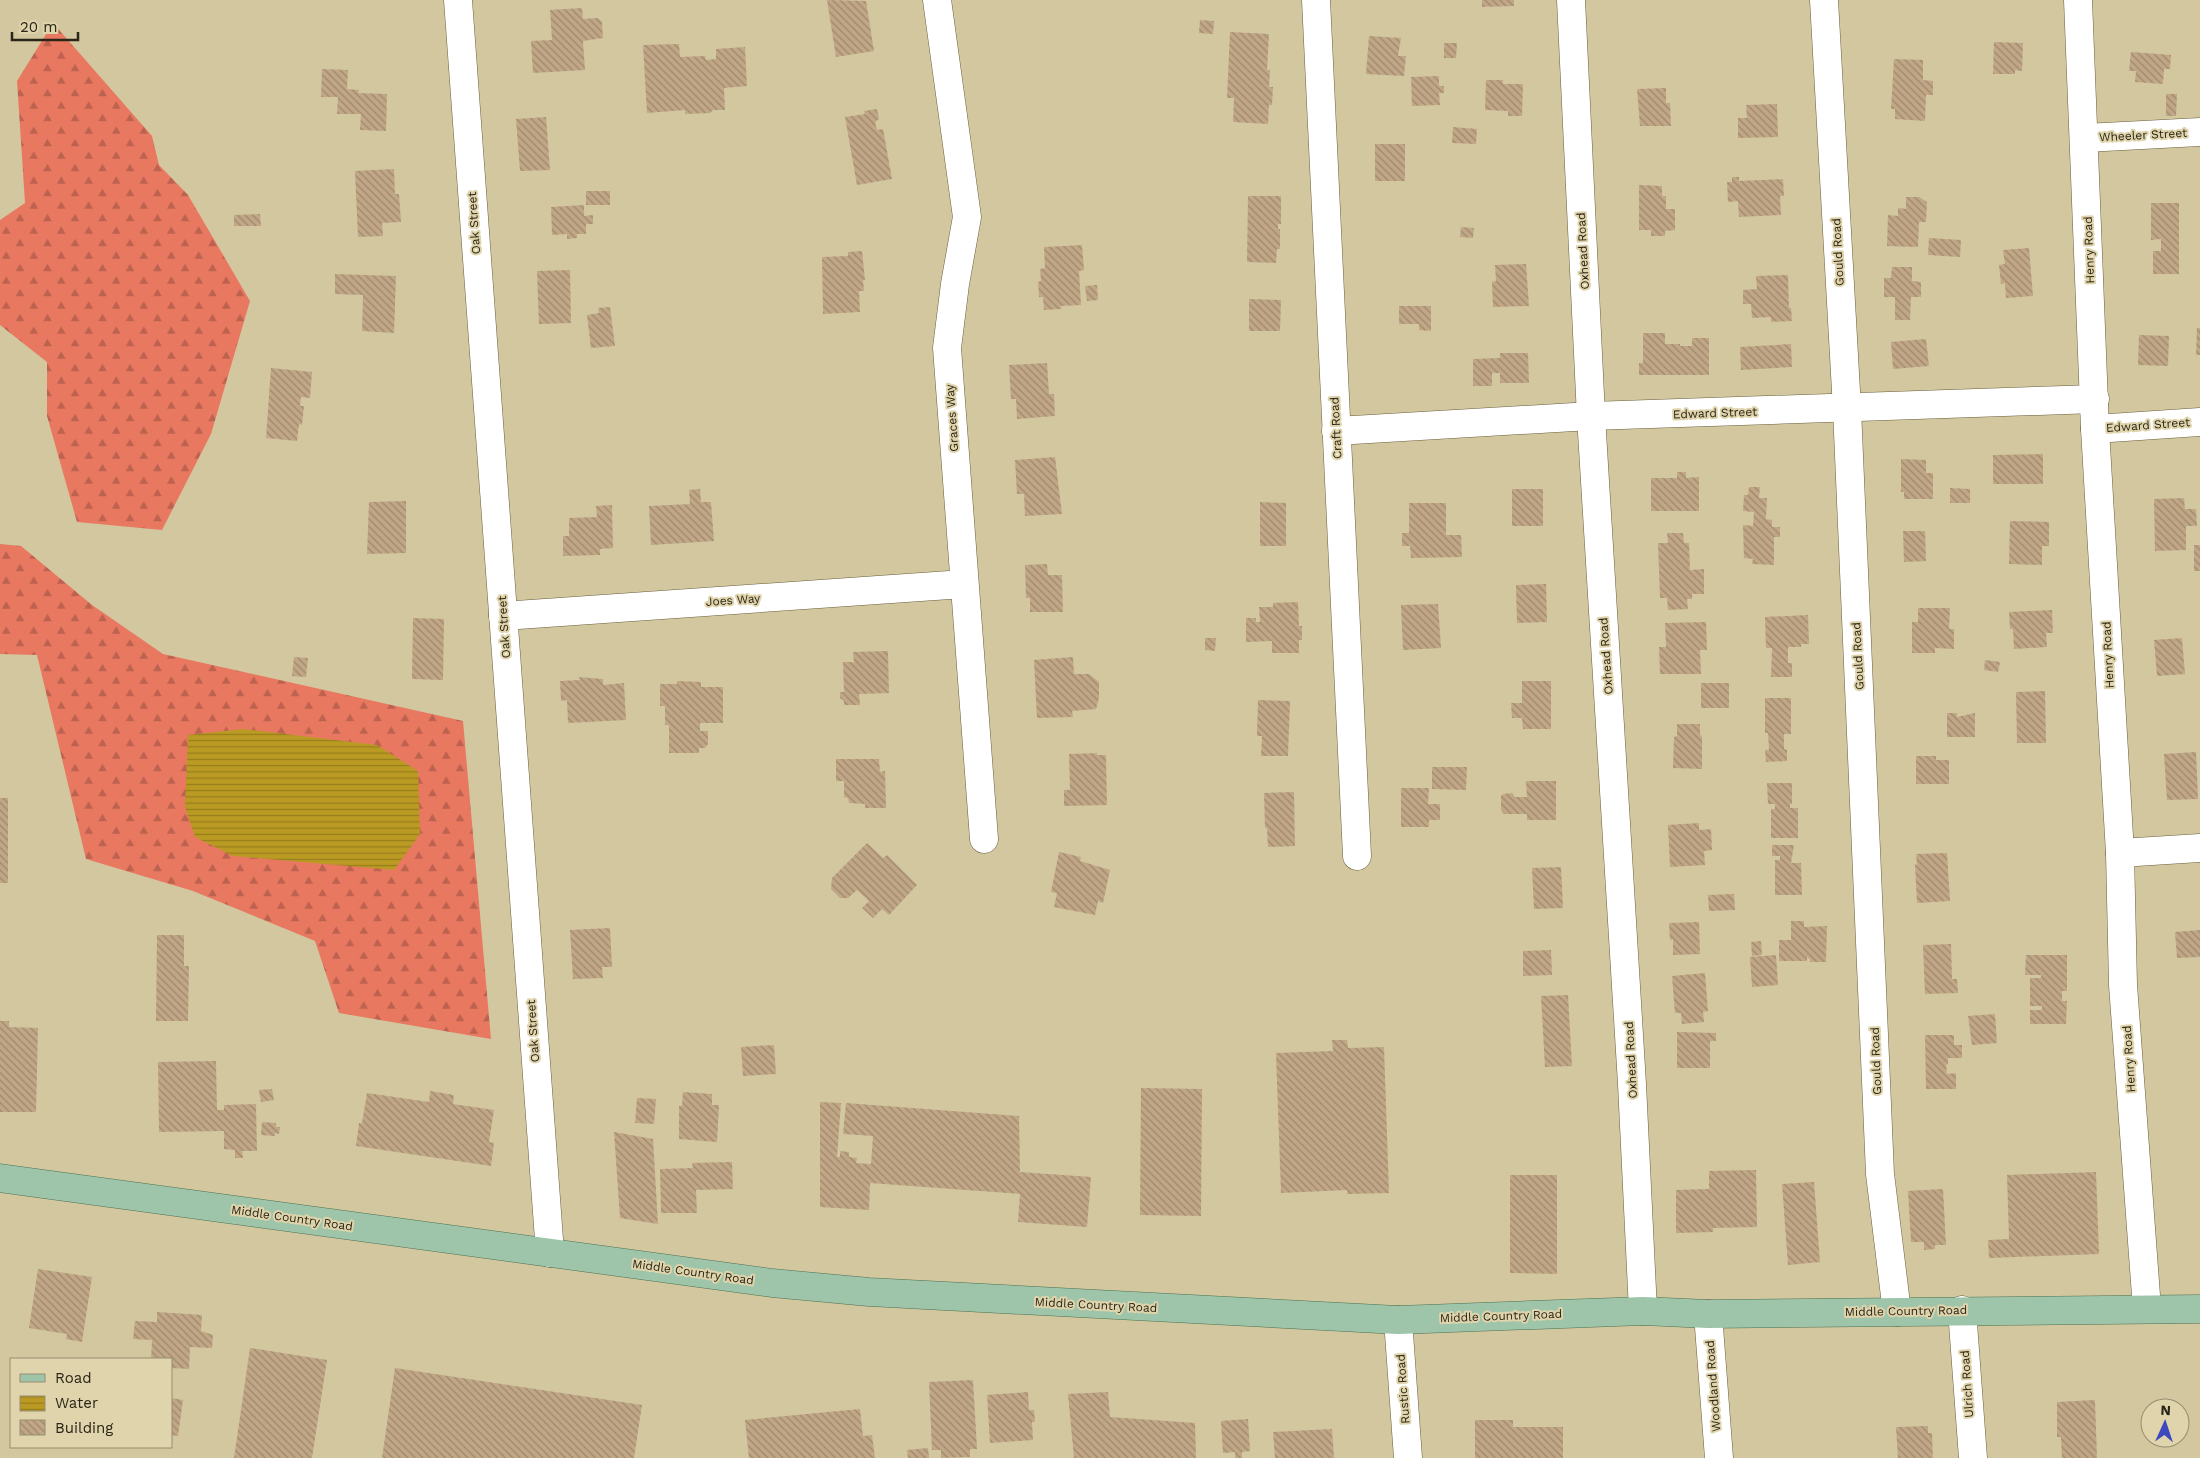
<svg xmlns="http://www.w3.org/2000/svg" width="2200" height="1458" viewBox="0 0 2200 1458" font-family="'Work Sans',sans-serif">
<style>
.forest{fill:url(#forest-firs)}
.water{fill:url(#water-rules)}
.building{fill:url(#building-back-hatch)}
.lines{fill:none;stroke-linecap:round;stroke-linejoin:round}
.minor-casing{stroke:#695e3a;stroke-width:29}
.major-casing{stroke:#4c7251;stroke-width:29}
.minor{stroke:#fff;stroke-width:28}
.major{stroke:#9ec4aa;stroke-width:28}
.labels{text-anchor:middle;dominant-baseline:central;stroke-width:4;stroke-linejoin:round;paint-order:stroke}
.street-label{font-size:12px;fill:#2a2516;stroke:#e0d4ac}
</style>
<defs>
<pattern id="forest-firs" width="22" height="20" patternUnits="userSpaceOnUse" patternTransform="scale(1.25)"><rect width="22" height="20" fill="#e97861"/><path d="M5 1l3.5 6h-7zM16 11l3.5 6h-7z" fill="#bd624f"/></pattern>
<pattern id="water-rules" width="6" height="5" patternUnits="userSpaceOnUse" patternTransform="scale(1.25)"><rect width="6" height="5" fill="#ba9a22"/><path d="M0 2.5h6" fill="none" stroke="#977d1d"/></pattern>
<pattern id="building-back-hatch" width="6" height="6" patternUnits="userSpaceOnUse" patternTransform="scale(1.25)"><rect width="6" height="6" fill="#c1a786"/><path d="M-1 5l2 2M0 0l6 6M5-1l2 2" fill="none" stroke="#9d886d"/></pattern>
</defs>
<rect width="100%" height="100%" fill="#d3c79f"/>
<g class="forest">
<polygon points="53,23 152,136 159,165 188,195 250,301 211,434 162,530 77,522 47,416 47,362 0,325 0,220 25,203 17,81"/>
<polygon points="0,544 21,546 92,605 163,654 463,721 491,1039 339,1013 315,941 193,891 86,859 37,655 0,654"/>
</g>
<polygon class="water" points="243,729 377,745 418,771 420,834 394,870 233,856 195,837 185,807 188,735"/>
<g class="building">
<polygon points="827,0 866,1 874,51 836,57"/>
<polygon points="1482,0 1514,0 1514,6 1482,7"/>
<polygon points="582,8 583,19 598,18 602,22 603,38 583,41 585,70 533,73 531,41 552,40 550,10"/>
<polygon points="1200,20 1214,21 1213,34 1199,33"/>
<polygon points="1230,32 1269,34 1267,70 1270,70 1269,87 1273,87 1272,105 1269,105 1268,124 1233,122 1234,98 1227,98"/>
<polygon points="1369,36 1401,38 1398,56 1406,56 1404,76 1366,74"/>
<polygon points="1994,42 2023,43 2022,71 2015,70 2015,74 1993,74"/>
<polygon points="1444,43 1457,43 1456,58 1444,58"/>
<polygon points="679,44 680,57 705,56 706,60 716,59 716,49 745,47 747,86 724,88 725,110 713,110 710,113 685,114 685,110 647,113 643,45"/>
<polygon points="2131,52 2171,55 2170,69 2164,69 2163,84 2135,82 2136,71 2129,71"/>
<polygon points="1894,59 1923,60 1923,80 1933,81 1933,95 1926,95 1925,121 1895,119 1895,109 1891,109"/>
<polygon points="322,69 348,70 347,89 359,90 358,93 387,94 386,131 360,130 361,114 337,114 338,97 321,97"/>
<polygon points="1439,76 1439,86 1444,86 1444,93 1439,93 1440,105 1412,106 1411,77"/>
<polygon points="1486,80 1503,80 1503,84 1523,84 1522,116 1508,116 1508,111 1485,110"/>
<polygon points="1666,88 1666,103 1670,103 1671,126 1640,126 1637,89"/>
<polygon points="2166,94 2177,94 2176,116 2166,116"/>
<polygon points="1777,104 1778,137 1738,138 1738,118 1747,118 1746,105"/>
<polygon points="877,109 879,119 875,122 877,130 883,129 892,179 857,185 845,117 865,114 864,111"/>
<polygon points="546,117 550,170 520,171 516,119"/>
<polygon points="1453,127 1477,129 1476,144 1452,143"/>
<rect x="1375" y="144" width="30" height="37"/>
<polygon points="394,169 395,194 399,194 401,222 382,223 383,236 358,237 355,171"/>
<polygon points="1732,177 1739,177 1739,181 1783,179 1784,196 1780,196 1781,215 1739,217 1738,201 1728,202 1727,182 1732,182"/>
<polygon points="1639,185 1662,186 1662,196 1666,196 1666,209 1675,209 1675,230 1665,231 1665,236 1651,236 1651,230 1639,230"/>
<rect x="586" y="191" width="24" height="14"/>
<polygon points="1248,196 1281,196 1281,224 1278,224 1278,229 1280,229 1280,249 1277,249 1276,263 1247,262"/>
<polygon points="1906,197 1919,197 1927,202 1926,222 1919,222 1918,247 1887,246 1888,215 1898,216 1898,208 1906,209"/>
<polygon points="2151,203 2179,203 2179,274 2153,274 2153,251 2161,251 2161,239 2151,240"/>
<polygon points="584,205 584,216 593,215 593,224 586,224 586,234 577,234 577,238 567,239 567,234 552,235 551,207"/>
<polygon points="260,214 261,226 234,226 234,215"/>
<polygon points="1461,227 1474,228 1473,238 1460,237"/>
<polygon points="1929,238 1961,240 1960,257 1928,255"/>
<polygon points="1082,245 1084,270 1079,271 1081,305 1061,306 1061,309 1044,310 1043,297 1039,297 1038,282 1041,281 1040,269 1045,268 1044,247"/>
<polygon points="2029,248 2033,296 2006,298 2005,283 2001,284 1999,265 2005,264 2003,250"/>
<polygon points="862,251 865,280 863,280 864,291 859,291 860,312 823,314 822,257 848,256 848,252"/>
<polygon points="1526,264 1529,306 1493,307 1492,282 1496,281 1495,265"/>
<polygon points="1892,267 1912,267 1912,281 1921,282 1921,297 1911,297 1910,320 1895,320 1895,297 1884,297 1884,278 1891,278"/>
<polygon points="570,270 571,323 539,324 537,271"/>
<polygon points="335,274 396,276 394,333 362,331 363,295 335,294"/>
<polygon points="1788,275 1789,308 1791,308 1792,321 1771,322 1771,317 1752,318 1751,304 1743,304 1743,290 1757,289 1756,276"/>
<polygon points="1097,285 1098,300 1087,301 1085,286"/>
<polygon points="1249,299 1281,300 1280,331 1249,331"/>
<polygon points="1399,306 1431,306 1431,331 1419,330 1419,324 1399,324"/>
<polygon points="610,307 615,346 591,348 587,315 599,313 598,308"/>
<polygon points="2197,328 2200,328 2200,355 2196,355"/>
<polygon points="1643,333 1665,333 1665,344 1680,344 1680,346 1692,346 1692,338 1709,338 1709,375 1639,375 1639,363 1643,363"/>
<polygon points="2139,335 2169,336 2168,366 2138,365"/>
<polygon points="1926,339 1929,366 1893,369 1891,342"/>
<polygon points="1791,344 1792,367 1741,370 1740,347"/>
<polygon points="1500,353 1528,353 1529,383 1500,383 1500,373 1492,373 1492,386 1473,386 1473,359 1500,358"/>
<polygon points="1047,363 1049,394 1054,394 1055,416 1017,419 1016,399 1011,399 1009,365"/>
<polygon points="271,368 312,372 310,398 301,397 300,406 304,406 302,425 299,424 297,441 266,438"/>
<polygon points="2043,454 2043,484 1993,484 1993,455"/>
<polygon points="1055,457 1062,514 1025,516 1024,494 1017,494 1015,460"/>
<polygon points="1901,459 1926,460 1926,473 1933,473 1933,499 1904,499 1904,492 1901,492"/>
<polygon points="1677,472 1686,472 1686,478 1699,477 1699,511 1651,511 1651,478 1677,478"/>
<polygon points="1749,487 1760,487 1759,498 1767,498 1766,519 1772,520 1772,527 1780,527 1780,537 1774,537 1774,565 1752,564 1753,559 1744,558 1743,525 1753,526 1754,512 1743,511 1744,495 1748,495"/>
<polygon points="1950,488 1970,489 1970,503 1950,503"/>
<polygon points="700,489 701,502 711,502 714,541 651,545 649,506 690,504 689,490"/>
<rect x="1512" y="489" width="31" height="37"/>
<polygon points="2184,498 2185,509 2196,509 2197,526 2186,526 2186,550 2155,551 2154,499"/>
<polygon points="406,501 406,553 367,554 369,502"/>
<polygon points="1260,502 1286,503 1286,546 1260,546"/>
<polygon points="1409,503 1446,503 1446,535 1461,535 1462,557 1411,558 1410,546 1402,546 1402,533 1409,533"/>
<polygon points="612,505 613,548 600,549 600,555 563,556 563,536 569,536 569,518 597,517 596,506"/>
<polygon points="2010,521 2049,522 2049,546 2042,546 2042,565 2009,564"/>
<polygon points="1903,531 1925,531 1926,561 1904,562"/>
<polygon points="1667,533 1683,533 1684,543 1689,543 1690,570 1704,569 1704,594 1692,594 1692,599 1687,599 1688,609 1668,610 1667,598 1660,598 1658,543 1668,543"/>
<rect x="2194" y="545" width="6" height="26"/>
<polygon points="1047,564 1048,575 1062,575 1063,612 1030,612 1030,598 1026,598 1025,565"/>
<polygon points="1546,584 1547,622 1517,623 1516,585"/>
<polygon points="1298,602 1299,626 1302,626 1302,640 1299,640 1299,653 1272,653 1272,641 1246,642 1246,618 1256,618 1256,622 1260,622 1259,607 1273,607 1273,603"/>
<polygon points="1438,604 1441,648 1403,650 1401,605"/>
<polygon points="1918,608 1950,608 1949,629 1954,629 1954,649 1935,648 1935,653 1912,653 1912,622 1918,622"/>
<polygon points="2052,610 2053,633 2046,633 2047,647 2014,649 2013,629 2010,629 2009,612"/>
<polygon points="1808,615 1809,644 1801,644 1801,647 1788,647 1788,663 1792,663 1792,677 1771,677 1772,648 1766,648 1765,617"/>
<polygon points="413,618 444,619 443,680 412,679"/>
<polygon points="1706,622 1707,650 1700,650 1701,674 1660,674 1659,647 1666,647 1665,623"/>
<polygon points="1205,638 1216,638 1215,651 1205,650"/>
<polygon points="2182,638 2185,674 2157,676 2154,640"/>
<polygon points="888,651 889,693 859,694 860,705 844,705 844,701 840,698 840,692 844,692 843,662 854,662 853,652"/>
<polygon points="294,657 308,658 306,677 292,676"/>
<polygon points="1073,657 1074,674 1089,674 1099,682 1099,698 1096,709 1072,711 1073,717 1037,718 1034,660"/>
<polygon points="1985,660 2000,662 1998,672 1984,670"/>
<polygon points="579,677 603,679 603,685 624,683 626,720 568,723 567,700 561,701 560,681 580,680"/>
<polygon points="677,681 701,682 701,687 723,687 723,723 700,723 700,731 708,731 708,744 705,748 699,748 699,753 669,753 669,725 665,725 665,706 660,706 660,684 677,684"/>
<polygon points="1522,681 1551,681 1551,729 1523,729 1522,718 1512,718 1511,703 1522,703"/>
<rect x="1701" y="683" width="28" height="25"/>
<polygon points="2045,691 2046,743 2017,743 2016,692"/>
<polygon points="1765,698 1791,698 1791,734 1784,734 1784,749 1787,750 1787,761 1766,762 1765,750 1769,750 1768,733 1765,733"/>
<polygon points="1258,700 1290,701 1288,756 1261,756 1262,736 1257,736"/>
<polygon points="1947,713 1957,713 1957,717 1975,713 1975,737 1947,737"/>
<polygon points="1677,724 1700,724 1700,734 1702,737 1702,769 1673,768 1674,737 1677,736"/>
<polygon points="2196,752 2198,799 2167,800 2164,754"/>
<polygon points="1097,753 1097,755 1106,755 1107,805 1064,806 1064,790 1070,790 1069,754"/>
<polygon points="1916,756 1936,756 1936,760 1949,760 1949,784 1916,784"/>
<polygon points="836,759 879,759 880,772 885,771 886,808 865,808 865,804 849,803 848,798 844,797 844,781 836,781"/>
<polygon points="1432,767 1467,767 1466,790 1432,789"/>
<polygon points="1526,781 1556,781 1556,820 1527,820 1527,814 1504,814 1501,810 1501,796 1503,794 1512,793 1515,797 1527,797"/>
<polygon points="1767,783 1792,783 1792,804 1790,804 1790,808 1798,808 1798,838 1771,838 1771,809 1775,809 1775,804 1768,804"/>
<polygon points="1401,788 1429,788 1428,804 1440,804 1440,820 1429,820 1429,827 1401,827"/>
<polygon points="1294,792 1295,846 1268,847 1267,828 1265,828 1264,793"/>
<rect x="0" y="798" width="8" height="85"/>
<polygon points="1699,823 1699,830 1711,829 1712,850 1704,851 1705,865 1670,867 1668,825"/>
<polygon points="867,843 883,858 887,855 917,885 889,915 882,909 873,918 862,908 869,901 857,890 848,898 840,898 831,889 832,878"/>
<polygon points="1772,845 1794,845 1791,863 1801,863 1802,895 1775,895 1775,860 1780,860 1780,856 1772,856"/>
<polygon points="1059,852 1081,857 1080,861 1110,870 1103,903 1098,901 1095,915 1054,907 1057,893 1051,892"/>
<polygon points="1947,853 1950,901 1917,903 1915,864 1917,865 1916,854"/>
<polygon points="1561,867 1563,908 1534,909 1532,868"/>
<polygon points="1734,894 1735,910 1709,911 1708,895"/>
<polygon points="1791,921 1804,921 1804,927 1827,926 1826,962 1810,962 1810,959 1807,957 1807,961 1779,961 1779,940 1791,940"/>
<polygon points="1699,922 1700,954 1673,955 1673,939 1670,940 1669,923"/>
<polygon points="610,928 612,967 602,967 603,978 573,979 570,930"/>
<polygon points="2200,930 2200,957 2177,958 2175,932"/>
<polygon points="157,935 184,935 184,966 189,966 188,1021 156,1021"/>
<polygon points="1761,941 1762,955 1752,956 1751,942"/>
<polygon points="1951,944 1952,979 1957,979 1958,993 1925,994 1923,945"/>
<polygon points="1551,950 1552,975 1523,976 1523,951"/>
<polygon points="1776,955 1778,985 1752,987 1750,957"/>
<polygon points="2026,955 2067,955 2067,991 2062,991 2062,1001 2067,1001 2066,1024 2030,1024 2030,1010 2042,1010 2042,1006 2030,1006 2030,978 2041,978 2041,975 2025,975"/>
<polygon points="1705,973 1708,1011 1703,1012 1704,1022 1682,1024 1681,1013 1675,1013 1672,976"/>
<polygon points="1568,995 1572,1066 1545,1067 1541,996"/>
<polygon points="1995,1014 1997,1043 1972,1045 1968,1016"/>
<polygon points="0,1021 9,1021 9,1027 38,1028 36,1112 0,1112"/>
<polygon points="1677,1032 1716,1033 1716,1041 1710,1041 1710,1068 1677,1068"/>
<polygon points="1925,1035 1954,1035 1954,1045 1962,1045 1962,1058 1948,1058 1948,1065 1946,1064 1947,1074 1956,1073 1956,1089 1926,1089"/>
<polygon points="1332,1040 1347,1040 1348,1048 1384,1047 1389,1193 1347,1194 1347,1190 1281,1193 1276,1053 1333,1051"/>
<polygon points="774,1045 776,1074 743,1076 741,1047"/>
<polygon points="216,1061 217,1110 224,1110 224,1105 256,1104 257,1151 242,1151 243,1158 235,1158 235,1150 224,1149 224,1131 159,1132 158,1062"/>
<polygon points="1141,1088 1202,1089 1201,1216 1140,1215"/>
<polygon points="272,1089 274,1100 261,1102 259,1090"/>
<polygon points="430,1091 454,1095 453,1104 494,1110 489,1142 494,1143 491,1166 356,1146 359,1123 362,1123 367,1093 429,1102"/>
<polygon points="683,1092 712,1094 712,1105 719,1105 717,1142 679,1139 679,1106 682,1106"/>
<polygon points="637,1098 656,1099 654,1124 635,1123"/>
<polygon points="820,1102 841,1103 837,1157 840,1157 840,1151 849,1152 849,1157 857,1158 856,1163 871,1164 873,1136 843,1134 846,1103 1019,1116 1020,1172 1091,1177 1087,1227 1018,1222 1020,1194 870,1183 869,1210 820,1207"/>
<polygon points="262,1122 276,1123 276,1127 280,1127 279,1134 275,1133 275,1136 261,1135"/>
<polygon points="614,1132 653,1139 658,1224 620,1218"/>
<polygon points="732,1162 733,1189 696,1190 697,1213 661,1213 660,1169 693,1168 692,1163"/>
<polygon points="1756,1170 1757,1227 1713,1228 1713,1232 1676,1233 1676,1190 1709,1189 1709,1171"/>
<polygon points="2096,1172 2099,1254 1989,1258 1988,1240 2009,1239 2007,1175"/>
<polygon points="1510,1175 1557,1175 1557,1274 1510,1273"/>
<polygon points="1814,1182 1820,1262 1788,1265 1782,1184"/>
<polygon points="1943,1189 1946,1245 1935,1245 1935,1249 1924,1250 1924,1242 1911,1242 1908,1191"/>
<polygon points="38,1269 92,1277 82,1342 66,1339 67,1334 29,1328"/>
<polygon points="157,1312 202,1315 201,1331 213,1335 212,1348 190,1347 189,1369 171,1368 171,1359 151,1359 152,1340 133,1339 135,1321 157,1322"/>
<polygon points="250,1348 327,1360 312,1458 234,1458"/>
<polygon points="395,1368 642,1405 634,1458 382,1458"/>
<polygon points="973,1380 977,1449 970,1449 970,1457 941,1458 941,1450 932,1450 929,1382"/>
<polygon points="1028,1392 1029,1410 1034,1410 1035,1422 1032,1422 1033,1440 990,1443 987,1395"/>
<polygon points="1108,1392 1110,1417 1195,1423 1196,1458 1074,1458 1068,1394"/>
<polygon points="171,1398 183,1400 178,1436 171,1435"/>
<polygon points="2095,1400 2097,1458 2062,1458 2061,1437 2057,1437 2057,1402"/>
<polygon points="860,1409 863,1436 872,1435 875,1458 749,1458 745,1420"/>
<polygon points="1248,1419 1250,1451 1242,1452 1242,1458 1235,1458 1235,1452 1223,1453 1221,1421"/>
<polygon points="1475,1420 1513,1420 1513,1427 1563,1427 1563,1458 1475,1458"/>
<polygon points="1928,1426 1928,1433 1932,1433 1933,1458 1898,1458 1896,1427"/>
<polygon points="1332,1429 1334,1458 1275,1458 1273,1432"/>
<polygon points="928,1448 929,1458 908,1458 907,1450"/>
</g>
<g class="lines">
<g class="minor-casing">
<g id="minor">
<polyline points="458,0 550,1253"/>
<polyline points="937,0 967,217 955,284 947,348 984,839"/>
<polyline points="1316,0 1357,856"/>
<polyline points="1571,0 1591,416 1632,1084 1643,1311"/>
<polyline points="1824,0 1847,409 1880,1174 1897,1312"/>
<polyline points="2078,0 2095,429 2120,853 2123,985 2147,1309"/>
<polyline points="2085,138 2200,132"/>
<polyline points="2095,429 2200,422"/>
<polyline points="1336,431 1591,416 2095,399"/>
<polyline points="503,616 964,584"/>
<polyline points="2120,853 2200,848"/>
<polyline points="1962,1310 1973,1458"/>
<polyline points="1708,1314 1719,1458"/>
<polyline points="1398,1320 1408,1458"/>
</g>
</g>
<g class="major-casing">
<polyline id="major" points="0,1178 772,1283 869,1292 1398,1320 1643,1311 1708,1314 2200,1309"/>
</g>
<use href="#minor" class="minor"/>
<use href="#major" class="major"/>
</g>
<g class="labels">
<g class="street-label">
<text transform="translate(2143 135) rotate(-3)">Wheeler Street</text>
<text transform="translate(474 223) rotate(-94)">Oak Street</text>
<text transform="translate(2089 250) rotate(-92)">Henry Road</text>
<text transform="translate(1583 251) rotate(-93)">Oxhead Road</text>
<text transform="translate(1838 252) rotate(-93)">Gould Road</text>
<text transform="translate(1715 413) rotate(-2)">Edward Street</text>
<text transform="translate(952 418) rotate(-94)">Graces Way</text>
<text transform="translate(2148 425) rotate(-4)">Edward Street</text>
<text transform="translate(1336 428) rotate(-93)">Craft Road</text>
<text transform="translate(733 600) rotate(-4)">Joes Way</text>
<text transform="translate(504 627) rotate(-94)">Oak Street</text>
<text transform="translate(2108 655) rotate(-93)">Henry Road</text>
<text transform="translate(1606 656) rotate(-94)">Oxhead Road</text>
<text transform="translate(1858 656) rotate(-93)">Gould Road</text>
<text transform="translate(533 1031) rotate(-94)">Oak Street</text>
<text transform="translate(2129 1059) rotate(-94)">Henry Road</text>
<text transform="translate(1631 1060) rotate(-93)">Oxhead Road</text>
<text transform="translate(1876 1061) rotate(-92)">Gould Road</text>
<text transform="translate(292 1218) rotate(8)">Middle Country Road</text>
<text transform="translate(693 1272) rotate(8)">Middle Country Road</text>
<text transform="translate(1096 1305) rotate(3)">Middle Country Road</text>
<text transform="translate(1906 1311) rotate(-1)">Middle Country Road</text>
<text transform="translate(1501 1316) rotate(-2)">Middle Country Road</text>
<text transform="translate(1967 1384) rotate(-94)">Ulrich Road</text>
<text transform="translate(1713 1386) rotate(-94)">Woodland Road</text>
<text transform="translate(1403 1389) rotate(-94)">Rustic Road</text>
</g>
</g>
<rect x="10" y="1358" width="162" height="90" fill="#e0d4ac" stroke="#978e70"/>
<rect x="20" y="1374" width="25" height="8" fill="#9ec4aa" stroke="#978e70"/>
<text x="55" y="1383" font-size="15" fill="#2a2516">Road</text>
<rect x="20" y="1396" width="25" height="15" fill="url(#water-rules)" stroke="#978e70"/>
<text x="55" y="1408" font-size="15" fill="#2a2516">Water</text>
<rect x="20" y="1420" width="25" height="15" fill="url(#building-back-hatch)" stroke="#978e70"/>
<text x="55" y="1433" font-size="15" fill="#2a2516">Building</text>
<g transform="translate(2165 1423) rotate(3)"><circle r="24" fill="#e0d4ac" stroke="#978e70"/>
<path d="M0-4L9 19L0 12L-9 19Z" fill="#3e49bd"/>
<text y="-8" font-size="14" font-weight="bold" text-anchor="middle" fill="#2a2516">N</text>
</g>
<path d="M12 32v8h66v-8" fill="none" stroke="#2a2516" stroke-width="2.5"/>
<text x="20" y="32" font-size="15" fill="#2a2516" stroke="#e0d4ac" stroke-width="4" paint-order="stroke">20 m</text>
</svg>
